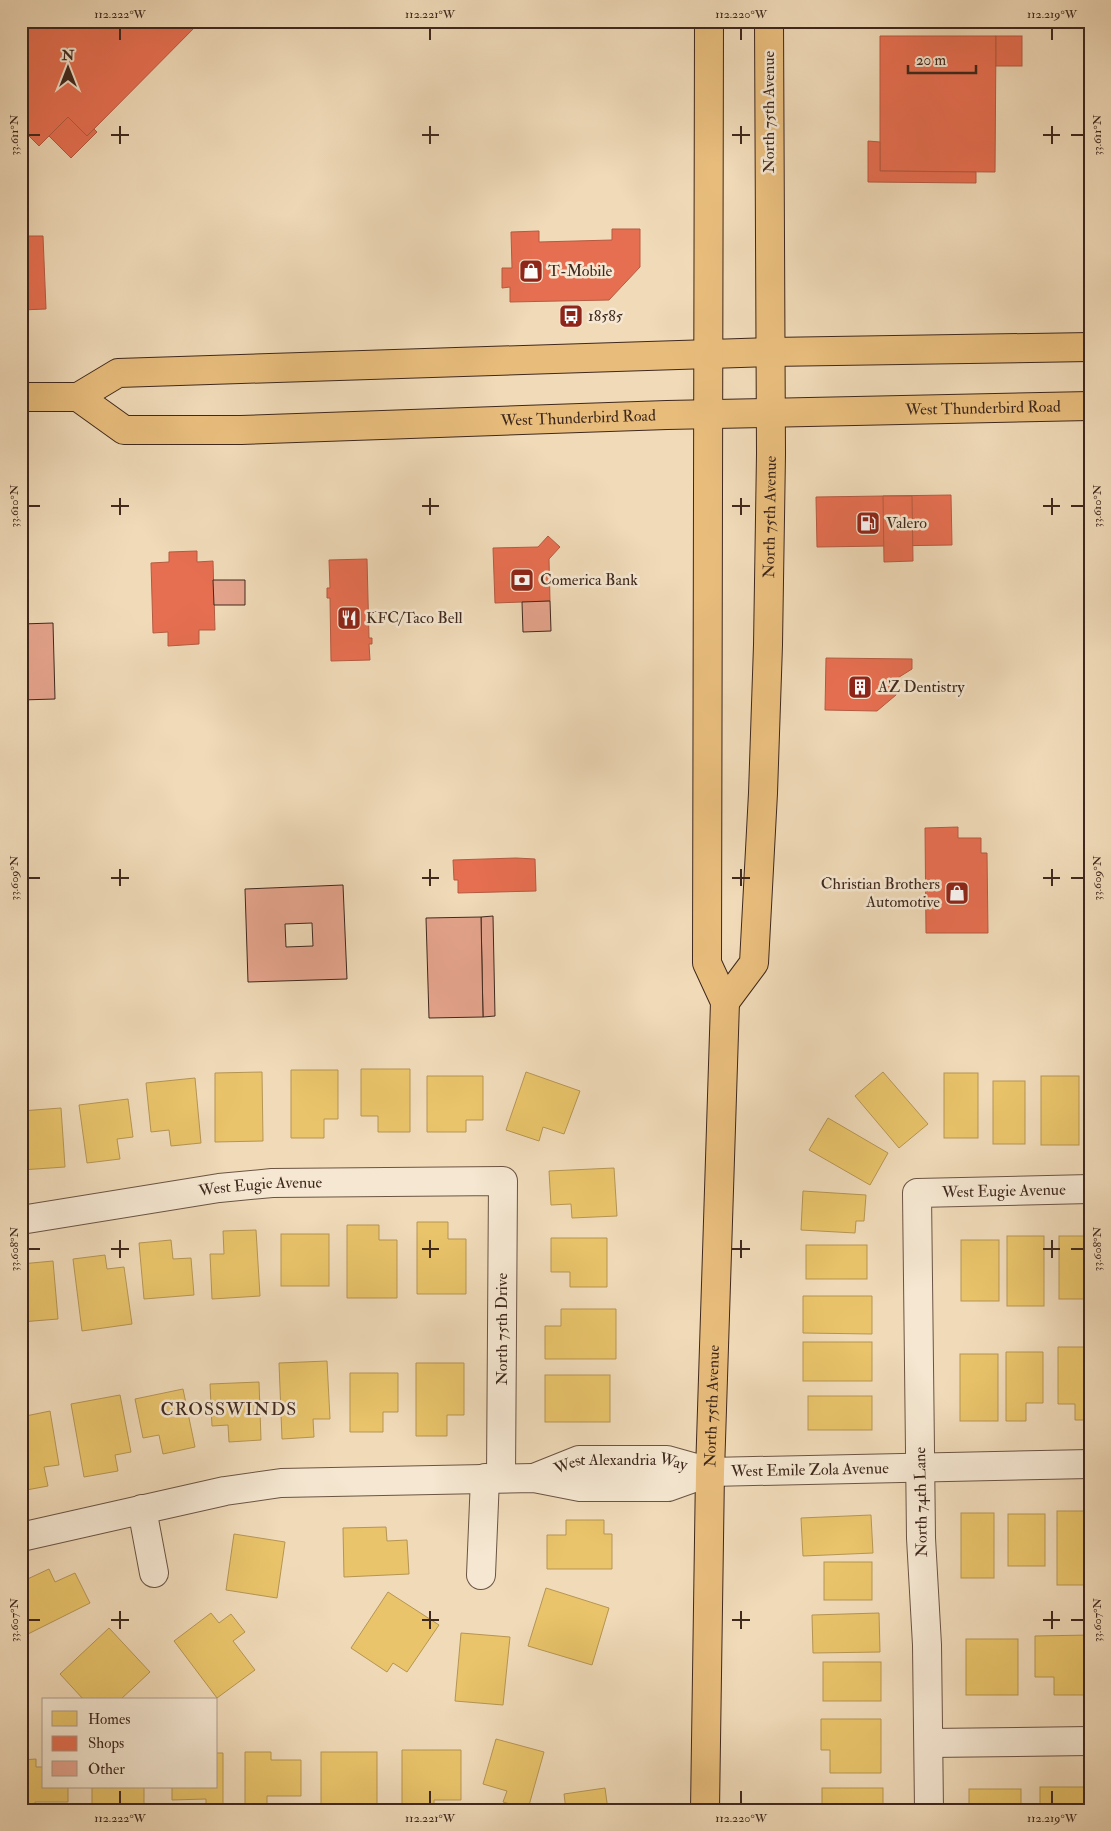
<svg xmlns="http://www.w3.org/2000/svg" width="1111" height="1831" viewBox="0 0 1111 1831" font-family="'IM FELL Double Pica',serif">
<style>
.homes{fill:#e9c46a;stroke:#b69553}
.shops{fill:#e76f51;stroke:#b55a41}
.building{fill:#e5a48d;stroke:#3f281d;fill-rule:evenodd}
.lines{fill:none;stroke-linecap:round;stroke-linejoin:round}
.minor-casing{stroke:#6b5444;stroke-width:30}
.major-casing{stroke:#3f281d;stroke-width:30}
.minor{stroke:#f5e7d1;stroke-width:28}
.major{stroke:#e8bd7c;stroke-width:28}
.ticks{fill:none;stroke:#3f281d;stroke-width:2}
.labels{text-anchor:middle;dominant-baseline:central;stroke-width:5;stroke-linejoin:round;paint-order:stroke}
.street-label{font-size:16px;fill:#3f281d;stroke:#f5e7d1}
.poi-label{font-size:16px;fill:#3f281d;stroke:#f5e7d1;text-anchor:start}
.neighbourhood-label{font-size:18px;letter-spacing:1px;fill:#3f281d;stroke:#f5e7d1}
.neatline{fill:none;stroke:#3f281d;stroke-width:2}
.ticks-label{font-size:12px;text-anchor:middle;fill:#3f281d}
</style>
<rect width="100%" height="100%" fill="#f0dab8"/>
<filter id="stains"><feTurbulence type="fractalNoise" baseFrequency=".004" numOctaves="4"/><feColorMatrix values="0 0 0 0 .2 0 0 0 0 .09 0 0 0 0 .02 0 0 0 .5 -.17"/></filter>
<radialGradient id="worn" r=".72"><stop offset=".6" stop-color="#630" stop-opacity="0"/><stop offset="1" stop-color="#630" stop-opacity=".3"/></radialGradient>
<g class="homes">
<polygon points="361,1069 410,1069 410,1132 378,1132 378,1116 361,1116"/>
<polygon points="291,1070 338,1070 338,1119 324,1119 324,1138 291,1138"/>
<polygon points="262,1072 263,1141 215,1142 215,1073"/>
<polygon points="526,1072 580,1091 564,1134 543,1127 539,1141 506,1130"/>
<polygon points="883,1072 928,1124 899,1148 855,1096"/>
<rect x="944" y="1073" width="34" height="65"/>
<polygon points="427,1076 483,1076 483,1120 466,1120 466,1132 427,1132"/>
<rect x="1041" y="1076" width="38" height="69"/>
<polygon points="195,1078 201,1143 171,1146 169,1130 151,1132 146,1083"/>
<rect x="993" y="1081" width="32" height="63"/>
<rect x="1088" y="1084" width="2" height="60"/>
<polygon points="128,1099 133,1137 117,1139 120,1159 87,1163 79,1105"/>
<polygon points="61,1108 65,1167 21,1170 21,1111"/>
<polygon points="828,1118 888,1153 870,1185 809,1150"/>
<polygon points="614,1168 617,1216 572,1218 571,1204 551,1205 549,1171"/>
<polygon points="803,1191 866,1195 864,1221 856,1221 855,1233 801,1230"/>
<polygon points="417,1222 448,1222 448,1239 466,1239 466,1294 417,1294"/>
<polygon points="347,1225 379,1225 379,1240 397,1240 397,1298 347,1298"/>
<polygon points="256,1230 260,1296 212,1299 210,1254 224,1254 223,1231"/>
<rect x="281" y="1234" width="48" height="52"/>
<rect x="1007" y="1236" width="37" height="70"/>
<rect x="1059" y="1236" width="31" height="63"/>
<polygon points="551,1238 607,1238 607,1287 570,1287 570,1272 551,1272"/>
<polygon points="171,1240 173,1259 191,1258 194,1295 144,1299 139,1243"/>
<rect x="961" y="1240" width="38" height="61"/>
<rect x="806" y="1245" width="61" height="34"/>
<polygon points="105,1255 107,1269 124,1267 132,1324 82,1331 73,1259"/>
<polygon points="53,1261 58,1319 21,1322 21,1264"/>
<polygon points="803,1296 872,1296 872,1334 803,1333"/>
<polygon points="561,1309 616,1309 616,1359 545,1359 545,1326 561,1326"/>
<rect x="803" y="1342" width="69" height="39"/>
<polygon points="1058,1347 1090,1347 1090,1420 1075,1420 1075,1404 1058,1404"/>
<polygon points="1006,1352 1043,1352 1043,1403 1026,1403 1026,1421 1006,1421"/>
<rect x="960" y="1354" width="38" height="67"/>
<polygon points="327,1361 330,1419 313,1419 314,1437 282,1439 279,1363"/>
<polygon points="416,1363 464,1363 464,1415 447,1415 447,1436 416,1436"/>
<polygon points="350,1373 398,1373 398,1412 383,1412 383,1432 350,1432"/>
<rect x="545" y="1375" width="65" height="47"/>
<polygon points="259,1382 261,1440 229,1442 228,1425 212,1426 210,1384"/>
<polygon points="183,1389 195,1447 163,1454 159,1435 143,1438 135,1399"/>
<polygon points="120,1395 131,1452 115,1455 118,1471 84,1477 71,1404"/>
<rect x="808" y="1396" width="64" height="34"/>
<polygon points="50,1411 59,1465 44,1467 48,1486 21,1491 21,1417"/>
<rect x="1057" y="1511" width="33" height="74"/>
<rect x="961" y="1513" width="33" height="65"/>
<rect x="1008" y="1514" width="37" height="52"/>
<polygon points="871,1515 873,1553 803,1556 801,1518"/>
<polygon points="566,1520 604,1520 604,1534 612,1534 612,1569 547,1569 547,1535 566,1535"/>
<polygon points="386,1527 387,1541 407,1540 409,1574 344,1577 343,1528"/>
<polygon points="234,1534 285,1542 277,1598 226,1590"/>
<rect x="824" y="1562" width="48" height="38"/>
<polygon points="49,1569 55,1582 75,1573 90,1603 28,1634 21,1620 21,1582"/>
<polygon points="546,1588 609,1608 592,1665 528,1646"/>
<polygon points="388,1592 439,1625 407,1672 393,1663 387,1672 351,1648"/>
<polygon points="211,1613 219,1623 231,1614 245,1632 233,1641 255,1670 217,1698 174,1641"/>
<polygon points="879,1613 880,1652 813,1653 812,1615"/>
<polygon points="109,1628 150,1672 120,1700 84,1700 60,1674"/>
<polygon points="461,1633 510,1637 503,1705 455,1701"/>
<polygon points="1090,1635 1090,1695 1054,1695 1054,1677 1035,1677 1035,1636"/>
<rect x="966" y="1639" width="52" height="56"/>
<rect x="823" y="1662" width="58" height="39"/>
<polygon points="821,1719 881,1719 881,1773 830,1773 830,1750 821,1750"/>
<polygon points="496,1739 544,1752 528,1809 503,1802 507,1791 483,1784"/>
<polygon points="402,1750 461,1750 461,1800 434,1800 434,1810 402,1810"/>
<polygon points="245,1752 271,1752 271,1760 301,1760 301,1796 267,1796 267,1810 245,1810"/>
<rect x="321" y="1752" width="56" height="56"/>
<polygon points="216,1753 223,1753 223,1810 206,1810 206,1799 172,1800 172,1787 216,1787"/>
<polygon points="36,1759 36,1767 44,1767 44,1787 68,1787 68,1802 35,1802 35,1810 21,1810 21,1760"/>
<polygon points="92,1787 144,1787 144,1804 114,1804 114,1810 92,1810"/>
<rect x="1040" y="1787" width="50" height="23"/>
<polygon points="605,1788 608,1810 566,1810 564,1794"/>
<rect x="822" y="1788" width="61" height="22"/>
<rect x="969" y="1789" width="52" height="21"/>
</g>
<g class="shops">
<polygon points="21,21 201,21 87,136 68,117 39,146 21,128"/>
<polygon points="880,36 996,36 995,172 880,171"/>
<rect x="996" y="36" width="26" height="30"/>
<polygon points="68,117 87,136 94,129 97,132 71,158 49,136"/>
<polygon points="868,141 880,142 880,171 976,172 976,183 868,182"/>
<polygon points="612,229 640,229 640,267 609,300 510,302 510,287 502,288 502,268 512,268 511,232 539,231 539,242 612,240"/>
<polygon points="21,236 43,236 46,309 21,310"/>
<rect x="568" y="314" width="12" height="5"/>
<polygon points="951,495 952,545 817,547 816,497"/>
<polygon points="883,496 912,496 913,561 884,562"/>
<polygon points="548,536 560,547 549,559 550,601 495,603 493,548 538,547"/>
<polygon points="197,551 197,562 213,561 215,630 199,630 199,644 168,646 168,632 153,633 151,563 169,562 169,552"/>
<polygon points="367,559 369,638 372,638 372,644 369,644 370,660 331,661 330,598 327,598 327,588 330,588 329,560"/>
<polygon points="826,658 912,659 912,669 896,679 896,695 877,711 825,710"/>
<polygon points="958,827 958,838 981,838 981,853 987,853 988,933 926,933 925,828"/>
<polygon points="516,858 535,859 536,891 458,893 458,880 454,880 453,860"/>
</g>
<g class="building">
<polygon points="213,580 245,580 245,605 214,605"/>
<polygon points="550,601 551,631 523,632 522,602"/>
<polygon points="53,623 55,699 21,700 21,624"/>
<path d="M343 885 347 979 248 982 245 889ZM312 923 313 946 286 947 285 924Z"/>
<polygon points="493,916 495,1016 483,1017 481,917"/>
<polygon points="481,917 483,1017 429,1018 426,918"/>
</g>
<g class="lines">
<g class="minor-casing">
<g id="minor">
<path id="s1" d="M21 1220 219 1188 272 1183 503 1181 501 1478"/>
<path id="s2" d="M534 1478 579 1460H667L710 1472 1090 1464"/>
<polyline points="142,1509 154,1573"/>
<polyline points="21,1537 225,1491 281,1483 534,1478 580,1487 668,1487 710,1472"/>
<polyline points="481,1575 485,1478"/>
<polyline points="929,1743 1090,1741"/>
<path id="s3" d="M929 1810 927 1645 921 1538 917 1193 1090 1189"/>
</g>
</g>
<g class="major-casing">
<g id="major">
<polyline points="21,397 78,397 118,373 770,352 1090,347"/>
<path id="s4" d="M78 397 124 430H241L667 415 1090 406"/>
<path id="s5" d="M725 1002 754 963 763 793 768 645 771 454 769 21"/>
<path id="s6" d="M705 1810 710 1472 725 1002 707 963 709 21"/>
</g>
</g>
<use href="#minor" class="minor"/>
<use href="#major" class="major"/>
</g>
<path class="ticks" d="M120 28V40M430 28V40M741 28V40M1052 28V40M120 126V144M430 126V144M741 126V144M1052 126V144M28 135H40M111 135H129M422 135H439M732 135H750M1043 135H1060M1071 135H1084M120 498V515M430 498V515M741 498V515M1052 498V515M28 506H40M111 506H129M422 506H439M732 506H750M1043 506H1060M1071 506H1084M120 869V886M430 869V886M741 869V886M1052 869V886M28 878H40M111 878H129M422 878H439M732 878H750M1043 878H1060M1071 878H1084M120 1240V1258M430 1240V1258M741 1240V1258M1052 1240V1258M28 1249H40M111 1249H129M422 1249H439M732 1249H750M1043 1249H1060M1071 1249H1084M120 1611V1629M430 1611V1629M741 1611V1629M1052 1611V1629M28 1620H40M111 1620H129M422 1620H439M732 1620H750M1043 1620H1060M1071 1620H1084M120 1791V1804M430 1791V1804M741 1791V1804M1052 1791V1804"/>
<defs>
<g id="shop-square" transform="scale(1.25)"><rect x="-9" y="-9" width="18" height="18" rx="4" fill="#8f2418" stroke="#f5e7d1"/><path d="M-5-2.5h2.3a2.7 3.5 0 0 1 5.4 0H5L5.5 6h-11ZM-1.5-2.5h3a1.5 2.3 0 0 0-3 0Z" fill="#fff"/></g>
<g id="bus-square" transform="scale(1.25)"><rect x="-9" y="-9" width="18" height="18" rx="4" fill="#8f2418" stroke="#f5e7d1"/><path d="M-5-6H5V4H4V6H2V4H-2V6H-4V4H-5ZM-3.5-4V0h7V-4ZM-3.5 1.2v1.5H-2V1.2ZM2 1.2v1.5H3.5V1.2Z" fill="#fff"/></g>
<g id="fuel-square" transform="scale(1.25)"><rect x="-9" y="-9" width="18" height="18" rx="4" fill="#8f2418" stroke="#f5e7d1"/><path d="M-5.5-6h7V0h2V4h1.3V-2.5L3-4.5l.8-.8L6-3V5H2.5V1h-1V6h-7ZM-4.2-4.7v3.2H.2V-4.7Z" fill="#fff"/></g>
<g id="bank-square" transform="scale(1.25)"><rect x="-9" y="-9" width="18" height="18" rx="4" fill="#8f2418" stroke="#f5e7d1"/><path d="M-6-4H6V4H-6ZM0-2.3a2.3 2.3 0 1 0 0 4.6a2.3 2.3 0 1 0 0-4.6Z" fill="#fff"/></g>
<g id="restaurant-square" transform="scale(1.25)"><rect x="-9" y="-9" width="18" height="18" rx="4" fill="#8f2418" stroke="#f5e7d1"/><path d="M-5-6h1v4h1v-4h1v4h1v-4h1v5L-1.5 .5V6h-2V.5L-5-1ZM5-6V6H3V1.5H1.5Q1.5-4 5-6Z" fill="#fff"/></g>
<g id="building-square" transform="scale(1.25)"><rect x="-9" y="-9" width="18" height="18" rx="4" fill="#8f2418" stroke="#f5e7d1"/><path d="M-4-6H4V6H1V3H-1V6H-4ZM-2.5-4.3h1.7v1.8h-1.7ZM.8-4.3h1.7v1.8H.8ZM-2.5-1h1.7V.8h-1.7ZM.8-1h1.7V.8H.8Z" fill="#fff"/></g>
</defs>
<g fill-rule="evenodd">
<use href="#shop-square" x="531" y="271"/>
<use href="#bus-square" x="571" y="316"/>
<use href="#fuel-square" x="868" y="523"/>
<use href="#bank-square" x="522" y="580"/>
<use href="#restaurant-square" x="349" y="618"/>
<use href="#building-square" x="860" y="687"/>
<use href="#shop-square" x="957" y="893"/>
</g>
<g class="labels">
<g class="street-label">
<text transform="translate(769 112) rotate(-90)">North 75th Avenue</text>
<text stroke="none"><textPath href="#s4" startOffset="916">West Thunderbird Road</textPath></text>
<text stroke="none"><textPath href="#s4" startOffset="511">West Thunderbird Road</textPath></text>
<text stroke="none"><textPath href="#s5" startOffset="495">North 75th Avenue</textPath></text>
<text stroke="none"><textPath href="#s1" startOffset="242">West Eugie Avenue</textPath></text>
<text stroke="none"><textPath href="#s3" startOffset="704">West Eugie Avenue</textPath></text>
<text transform="translate(502 1329) rotate(-90)">North 75th Drive</text>
<text stroke="none"><textPath href="#s6" startOffset="404">North 75th Avenue</textPath></text>
<text stroke="none"><textPath href="#s2" startOffset="90">West Alexandria Way</textPath></text>
<text stroke="none"><textPath href="#s2" startOffset="281">West Emile Zola Avenue</textPath></text>
<text transform="translate(921 1502) rotate(-91)">North 74th Lane</text>
</g>
<g class="poi-label">
<text x="548" y="271">T-Mobile</text>
<text x="588" y="316">18585</text>
<text x="886" y="523">Valero</text>
<text x="540" y="580">Comerica Bank</text>
<text x="366" y="618">KFC/Taco Bell</text>
<text x="878" y="687">AZ Dentistry</text>
<text x="940" y="884" text-anchor="end">Christian Brothers<tspan x="940" dy="18">Automotive</tspan></text>
</g>
<g class="neighbourhood-label">
<text x="229" y="1409">CROSSWINDS</text>
</g>
</g>
<rect width="1111" height="1831" fill="none" stroke="#f0dab8" stroke-width="55"/>
<rect x="42" y="1698" width="175" height="90" fill="#f5e7d1" stroke="#ac9b89"/>
<rect x="52" y="1711" width="25" height="15" fill="#e9c46a" stroke="#ac9b89"/>
<text x="88" y="1724" font-size="15" fill="#3f281d">Homes</text>
<rect x="52" y="1736" width="25" height="15" fill="#e76f51" stroke="#ac9b89"/>
<text x="88" y="1748" font-size="15" fill="#3f281d">Shops</text>
<rect x="52" y="1761" width="25" height="15" fill="#e5a48d" stroke="#ac9b89"/>
<text x="88" y="1774" font-size="15" fill="#3f281d">Other</text>
<g transform="translate(68 68)" stroke="#f5e7d1" stroke-width="4" paint-order="stroke">
<path d="M0-4L9 19L0 12L-9 19Z" fill="#3f281d"/>
<text y="-8" font-size="14" font-weight="bold" text-anchor="middle" fill="#3f281d">N</text>
</g>
<path d="M908 65v8h68v-8" fill="none" stroke="#3f281d" stroke-width="2.5"/>
<text x="916" y="65" font-size="15" fill="#3f281d" stroke="#f5e7d1" stroke-width="4" paint-order="stroke">20 m</text>
<rect x="28" y="28" width="1056" height="1776" class="neatline"/>
<g class="ticks-label">
<text x="120" y="18">112.222°W</text>
<text x="430" y="18">112.221°W</text>
<text x="741" y="18">112.220°W</text>
<text x="1052" y="18">112.219°W</text>
<text transform="translate(14 135) rotate(-90)" y="4">33.611°N</text>
<text transform="translate(1097 135) rotate(-90)" y="4">33.611°N</text>
<text transform="translate(14 506) rotate(-90)" y="4">33.610°N</text>
<text transform="translate(1097 506) rotate(-90)" y="4">33.610°N</text>
<text transform="translate(14 878) rotate(-90)" y="4">33.609°N</text>
<text transform="translate(1097 878) rotate(-90)" y="4">33.609°N</text>
<text transform="translate(14 1249) rotate(-90)" y="4">33.608°N</text>
<text transform="translate(1097 1249) rotate(-90)" y="4">33.608°N</text>
<text transform="translate(14 1620) rotate(-90)" y="4">33.607°N</text>
<text transform="translate(1097 1620) rotate(-90)" y="4">33.607°N</text>
<text x="120" y="1822">112.222°W</text>
<text x="430" y="1822">112.221°W</text>
<text x="741" y="1822">112.220°W</text>
<text x="1052" y="1822">112.219°W</text>
</g>
<rect width="100%" height="100%" filter="url(#stains)"/>
<rect width="100%" height="100%" fill="url(#worn)"/>
</svg>
